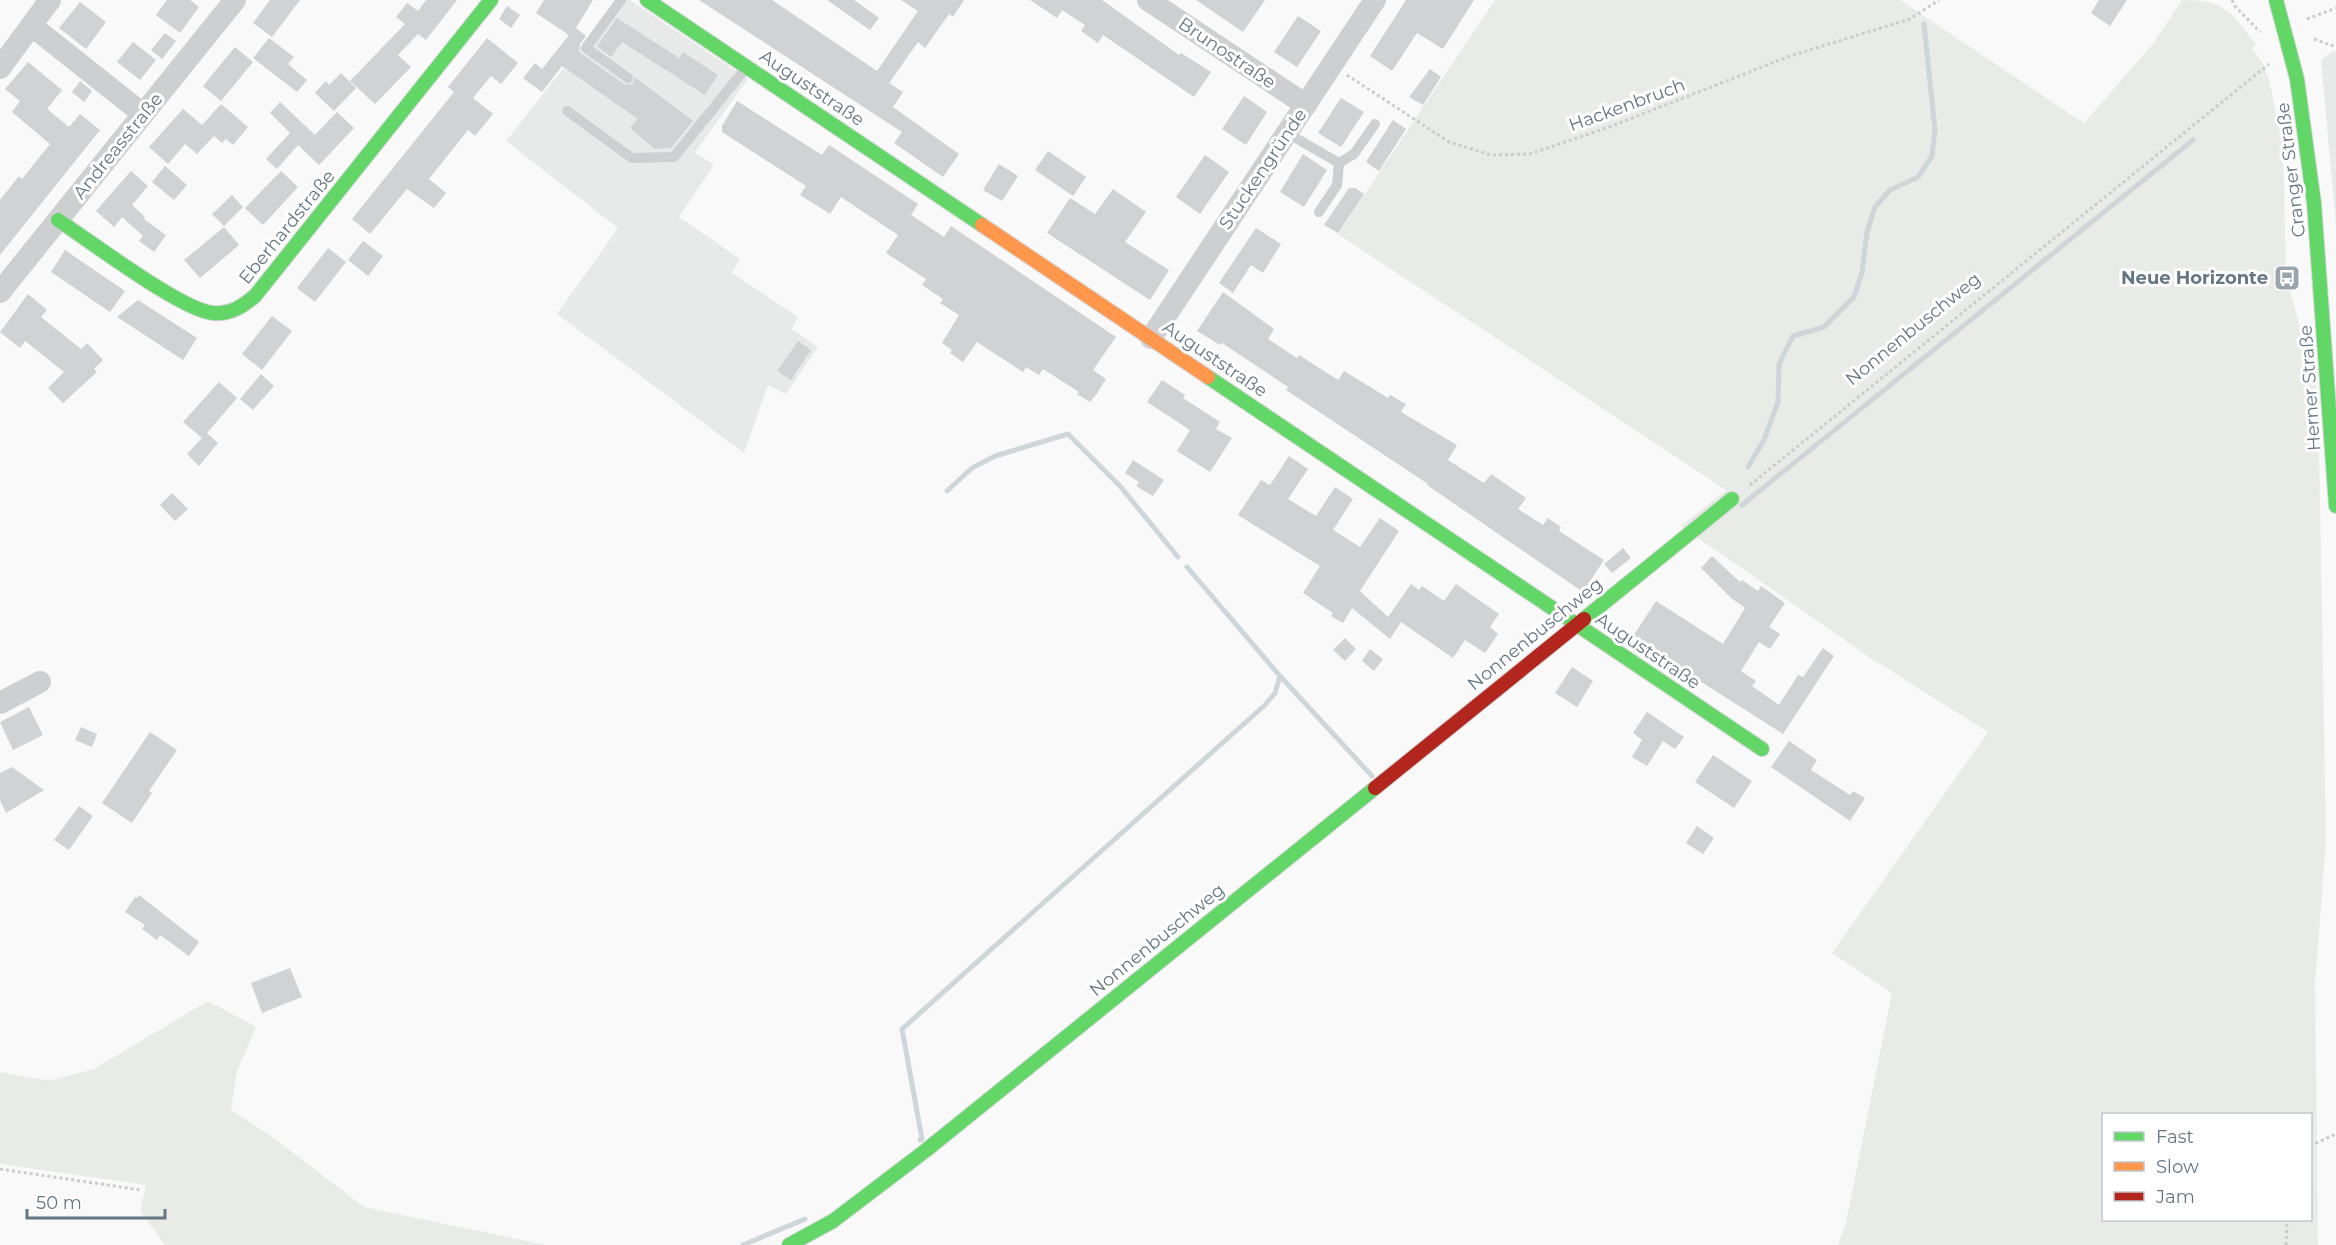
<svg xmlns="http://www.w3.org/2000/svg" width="2336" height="1245" viewBox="0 0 2336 1245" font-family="Montserrat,sans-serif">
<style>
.built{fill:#e8e9e9}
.green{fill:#e8ebe6;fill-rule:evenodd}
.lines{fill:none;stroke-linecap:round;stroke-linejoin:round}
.stream{stroke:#ced6d9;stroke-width:5}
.building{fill:#d0d2d3}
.fast-casing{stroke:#d5d6d7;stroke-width:16}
.slow-casing{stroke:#d5d6d7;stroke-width:16}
.jam-casing{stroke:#d5d6d7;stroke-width:16}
.path{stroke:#cbcccd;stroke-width:3;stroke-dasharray:3 3;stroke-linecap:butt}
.lane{stroke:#cecfd0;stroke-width:10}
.street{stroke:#cecfd0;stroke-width:22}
.fast{stroke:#63d668;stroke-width:14}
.slow{stroke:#ff974d;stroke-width:14}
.jam{stroke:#b3261e;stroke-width:14}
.labels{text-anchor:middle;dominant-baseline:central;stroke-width:6;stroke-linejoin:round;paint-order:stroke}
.street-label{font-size:18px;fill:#657683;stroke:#fff}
.poi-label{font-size:18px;font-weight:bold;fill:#657683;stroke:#fff;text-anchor:end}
</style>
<rect width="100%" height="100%" fill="#f9f9f9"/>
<g class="built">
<polygon points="617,0 630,0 748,79 695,152 714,165 679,217 740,259 732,273 798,317 792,329 818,347 786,394 768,385 744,453 557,314 618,228 506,141"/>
<polygon points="2333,51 2336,52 2336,225 2321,60"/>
</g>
<g class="green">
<path d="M1495 0H1900L2084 123 2152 45 2182 0C2227 0 2231 12 2256 45L2252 49 2263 63 2270 83 2283 148 2286 276 2318 393 2326 841 2315 984 2318 1245H1838L1846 1223 1892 993 1832 953 1988 732 1869 657 1681 526 1726 490 1338 234ZM2104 1114H2310V1220H2104Z"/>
<polygon points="208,1001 256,1027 237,1071 231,1110 271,1136 364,1207 546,1245 165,1245 140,1211 146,1185 0,1164 0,1072 49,1081 94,1069"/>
</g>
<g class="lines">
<g class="stream">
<polyline points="1748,467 1764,440 1778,402 1779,364 1793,336 1824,327 1854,297 1862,272 1867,232 1875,207 1890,190 1918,177 1932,156 1935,130 1924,24"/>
<polyline points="947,491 972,468 995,456 1068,434 1120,486 1178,557"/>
<polyline points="1742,505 2193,140"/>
<polyline points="1187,567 1280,676 1372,776"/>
<polyline points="920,1140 922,1139 902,1029 1265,705 1275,693 1280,676"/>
<polyline points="743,1245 805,1219"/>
</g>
</g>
<g class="building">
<polygon points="167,0 190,0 199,7 180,33 156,15"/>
<polygon points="270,0 300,0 272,37 253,23"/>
<polygon points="426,0 457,0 426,40 418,34 398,55 411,67 375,104 350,81 405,24 396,17 407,3 418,11"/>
<polygon points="544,0 593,0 576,28 586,36 580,44 579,52 624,84 632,85 635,77 693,121 671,148 655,149 630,128 638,119 562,66 542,92 523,78 535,63 542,69 569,35 536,13"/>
<polygon points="699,0 772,0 877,71 918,11 901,0 964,0 953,17 949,14 925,48 918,42 889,83 903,92 893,107 959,154 943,177 894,143 902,132"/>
<polygon points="827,0 854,0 879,18 870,30"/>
<polygon points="1030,0 1102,0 1179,55 1181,53 1211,72 1194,97 1103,35 1098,43 1081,31 1085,25 1062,10 1057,18"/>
<polygon points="1196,0 1265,0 1243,32"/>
<polygon points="1406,0 1474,0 1443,49 1417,33 1392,71 1370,56"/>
<polygon points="2099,0 2127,0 2110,26 2091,13"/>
<polygon points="80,2 106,22 86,49 59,28"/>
<polygon points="507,6 520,15 511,28 499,19"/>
<polygon points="1298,16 1321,31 1297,67 1274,52"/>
<polygon points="617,18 679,58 683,52 718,75 705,95 622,42 611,57 597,46"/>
<polygon points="165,33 176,41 162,59 151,50"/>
<polygon points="269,38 294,57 288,64 307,80 297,92 253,58"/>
<polygon points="487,38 518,63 501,84 491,76 473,98 493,114 475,136 468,130 429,179 446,193 434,208 407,189 370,234 352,219 454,92 448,87"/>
<polygon points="133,42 156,60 140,80 117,62"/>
<polygon points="235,47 253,62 221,101 203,86"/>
<polygon points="28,62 62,90 47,109 69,127 80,114 100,130 0,255 0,200 19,176 22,179 50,144 12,112 20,101 5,89"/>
<polygon points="1430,69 1441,77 1423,105 1409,97"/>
<polygon points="341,73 356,88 334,111 315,93 326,81 329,85"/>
<polygon points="80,81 92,91 84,102 72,92"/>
<polygon points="1244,96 1267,112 1246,145 1222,129"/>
<polygon points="1341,98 1364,112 1341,147 1318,133"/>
<polygon points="737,101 822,155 829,145 918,204 911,215 944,237 951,226 1116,337 1093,370 1106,379 1096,395 1090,402 1077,394 1079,392 1043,369 1039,375 1026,367 1023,372 977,342 963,362 950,353 952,350 942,343 959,315 940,303 943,299 922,285 926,279 886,253 898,235 841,197 830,214 800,195 806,186 722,132 722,126"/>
<polygon points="280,102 315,135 337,112 354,128 319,165 298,145 277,169 266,159 290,133 270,113"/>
<polygon points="221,104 248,127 233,145 226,139 222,143 214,136 197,154 185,144 168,164 149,147 183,109 202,125"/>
<polygon points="1393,120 1406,129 1379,171 1366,162"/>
<polygon points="1048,151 1086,177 1073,196 1035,170"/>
<polygon points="1303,154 1327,170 1304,207 1280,192"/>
<polygon points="1205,155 1229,172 1200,214 1176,197"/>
<polygon points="999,164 1018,176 1002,201 983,190"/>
<polygon points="165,166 187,185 174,200 152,182"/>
<polygon points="131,171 148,186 132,205 145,217 144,219 166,235 154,252 139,241 143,236 122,217 114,227 96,211"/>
<polygon points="281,171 298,187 263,225 245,208"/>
<polygon points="1349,188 1355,188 1364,194 1338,233 1324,225"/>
<polygon points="1113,189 1146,212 1125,242 1169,270 1150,300 1047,233 1070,198 1095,214"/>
<polygon points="232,195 243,207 224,226 212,214"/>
<polygon points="224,227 239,245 200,278 184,260"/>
<polygon points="1256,228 1281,244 1263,273 1251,265 1233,293 1219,283"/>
<polygon points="363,241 383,256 368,276 348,260"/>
<polygon points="328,248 346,262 315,302 297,288"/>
<polygon points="65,250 125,291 110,312 51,272"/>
<polygon points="1223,292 1274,329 1268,339 1297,358 1299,355 1338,380 1344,371 1388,398 1390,395 1406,404 1401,412 1457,445 1448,460 1484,483 1491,474 1526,498 1518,509 1543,525 1548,518 1561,527 1559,531 1604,560 1583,592 1427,485 1428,484 1286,390 1288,387 1222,343 1220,345 1197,331"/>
<polygon points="28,294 47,310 41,317 81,349 87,343 103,360 94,369 97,372 63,403 48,388 64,372 25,341 20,348 0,332"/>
<polygon points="138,300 197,338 183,360 117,317"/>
<polygon points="272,316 292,331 262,370 242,354"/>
<polygon points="798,341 811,350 791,380 777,371"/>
<polygon points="261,374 274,386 253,410 240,399"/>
<polygon points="1162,380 1185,395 1183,398 1220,422 1216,429 1232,438 1210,472 1177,451 1190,430 1147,402"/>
<polygon points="219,382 237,398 207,433 218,443 199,466 187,454 202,438 183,422"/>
<polygon points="1289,456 1308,469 1288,499 1316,516 1335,487 1353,499 1333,530 1360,547 1380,518 1399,531 1360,591 1388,617 1411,584 1419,590 1422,586 1444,601 1456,584 1499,614 1490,627 1498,634 1485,653 1465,640 1453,658 1401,622 1390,639 1352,608 1343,623 1331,616 1333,613 1303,593 1320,566 1238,515 1261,480 1270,485"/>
<polygon points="1133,460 1164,480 1153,496 1136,486 1139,482 1125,473"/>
<polygon points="172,493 188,509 175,521 160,505"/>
<polygon points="1623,548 1631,558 1612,573 1604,564"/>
<polygon points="1712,556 1740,582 1742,580 1758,591 1761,586 1785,603 1769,627 1780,634 1770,649 1759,642 1741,671 1756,681 1752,686 1779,705 1798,675 1803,677 1823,648 1834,656 1783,734 1632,638 1656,601 1723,644 1745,608 1731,598 1701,568"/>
<polygon points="1345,638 1356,649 1345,661 1333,650"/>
<polygon points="1370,649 1383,659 1374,671 1362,661"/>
<polygon points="1572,667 1593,681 1577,707 1555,693"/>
<polygon points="29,707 43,735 13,750 0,722"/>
<polygon points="1647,712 1684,737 1675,749 1663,741 1647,766 1632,757 1642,740 1633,733"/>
<polygon points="81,727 97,734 92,747 75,740"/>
<polygon points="150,732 177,750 149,791 152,793 132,823 102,803"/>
<polygon points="1789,741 1817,760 1811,770 1850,795 1853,791 1865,798 1850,821 1771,767"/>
<polygon points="1713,755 1752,781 1734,808 1695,782"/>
<polygon points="12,767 44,790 6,813 0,800 0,773"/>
<polygon points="79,806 93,816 69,850 54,840"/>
<polygon points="1697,826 1714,838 1703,854 1686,843"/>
<polygon points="139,895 199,942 189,956 160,935 157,940 142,929 145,925 125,912 135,897 137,898"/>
<polygon points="290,968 302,997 262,1013 251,983"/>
</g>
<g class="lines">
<g class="fast-casing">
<g id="fast">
<polyline points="647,0 982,225"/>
<polyline points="2276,0 2297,79 2314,203 2336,506"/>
<path d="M58 220C90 241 181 310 213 313 230 315 243 306 255 296L491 0"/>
<polyline points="1208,377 1762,749"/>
<polyline points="1584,619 1732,499"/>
<polyline points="789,1245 833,1221 925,1151 1375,788"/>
</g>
</g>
<g class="slow-casing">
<polyline id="slow" points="982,225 1208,377"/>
</g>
<g class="jam-casing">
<polyline id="jam" points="1375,788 1584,619"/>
</g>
<g class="path">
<polyline points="2232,0 2234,5 2260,32"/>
<polyline points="2307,19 2336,8"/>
<polyline points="2314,39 2336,47"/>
<polyline points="1347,75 1449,142 1491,155 1530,154 1612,126 1790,56 1910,19 1939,0"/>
<polyline points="1750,485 2269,64"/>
<polyline points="2310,1146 2336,1134"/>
<polyline points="0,1169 141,1190"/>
<polyline points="2286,1245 2287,1220"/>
</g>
<g class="lane">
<polyline points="621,0 586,48 628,78"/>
<polyline points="567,111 632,158 674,157 745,69"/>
<polyline points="1287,133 1339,163 1354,154 1375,124"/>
<polyline points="1319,212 1337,185 1339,163"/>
</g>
<g class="street">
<polyline points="1148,0 1306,105"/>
<polyline points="32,26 143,114"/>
<polyline points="0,68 50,0"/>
<polyline points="0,292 235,0"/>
<polyline points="1151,338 1375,0"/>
<polyline points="0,703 40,682"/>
</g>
<use href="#fast" class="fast"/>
<use href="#slow" class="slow"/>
<use href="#jam" class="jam"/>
</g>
<defs>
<g id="bus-square" transform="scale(1.35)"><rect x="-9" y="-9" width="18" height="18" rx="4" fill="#99a4ac" stroke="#fff"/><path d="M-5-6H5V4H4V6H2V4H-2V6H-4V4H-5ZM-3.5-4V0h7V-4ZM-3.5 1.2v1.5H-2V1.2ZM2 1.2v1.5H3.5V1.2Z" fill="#fff"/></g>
</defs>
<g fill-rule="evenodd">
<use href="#bus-square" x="2287" y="278"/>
</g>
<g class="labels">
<g class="street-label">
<text transform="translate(1227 53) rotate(34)">Brunostraße</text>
<text transform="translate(812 88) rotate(34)">Auguststraße</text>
<text transform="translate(1627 105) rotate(-20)">Hackenbruch</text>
<text transform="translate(118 146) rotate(-51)">Andreasstraße</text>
<text transform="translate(1263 169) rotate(-56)">Stuckengründe</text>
<text transform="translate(2291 170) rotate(-97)">Cranger Straße</text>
<text transform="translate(287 227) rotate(-51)">Eberhardstraße</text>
<text transform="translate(1913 329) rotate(-39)">Nonnenbuschweg</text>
<text transform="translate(1215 359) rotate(34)">Auguststraße</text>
<text transform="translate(2310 388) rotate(-94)">Herner Straße</text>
<text transform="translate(1535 634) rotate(-39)">Nonnenbuschweg</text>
<text transform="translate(1648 651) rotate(34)">Auguststraße</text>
<text transform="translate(1157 940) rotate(-39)">Nonnenbuschweg</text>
</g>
<g class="poi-label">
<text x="2268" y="278">Neue Horizonte</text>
</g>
</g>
<rect x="2102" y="1113" width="210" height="108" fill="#ffffff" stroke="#c1c8cd" stroke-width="1.5"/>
<rect x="2114" y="1132" width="30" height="9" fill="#63d668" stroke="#c1c8cd" stroke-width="1.5"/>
<text x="2156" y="1143" font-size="18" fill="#657683">Fast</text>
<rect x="2114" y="1162" width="30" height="9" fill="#ff974d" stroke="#c1c8cd" stroke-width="1.5"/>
<text x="2156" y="1173" font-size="18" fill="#657683">Slow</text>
<rect x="2114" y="1192" width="30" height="9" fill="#b3261e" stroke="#c1c8cd" stroke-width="1.5"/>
<text x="2156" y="1203" font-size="18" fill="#657683">Jam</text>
<path d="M27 1209v9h138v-9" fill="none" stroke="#657683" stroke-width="3"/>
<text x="36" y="1209" font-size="18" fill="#657683" stroke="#ffffff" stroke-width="4.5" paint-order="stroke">50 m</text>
</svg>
